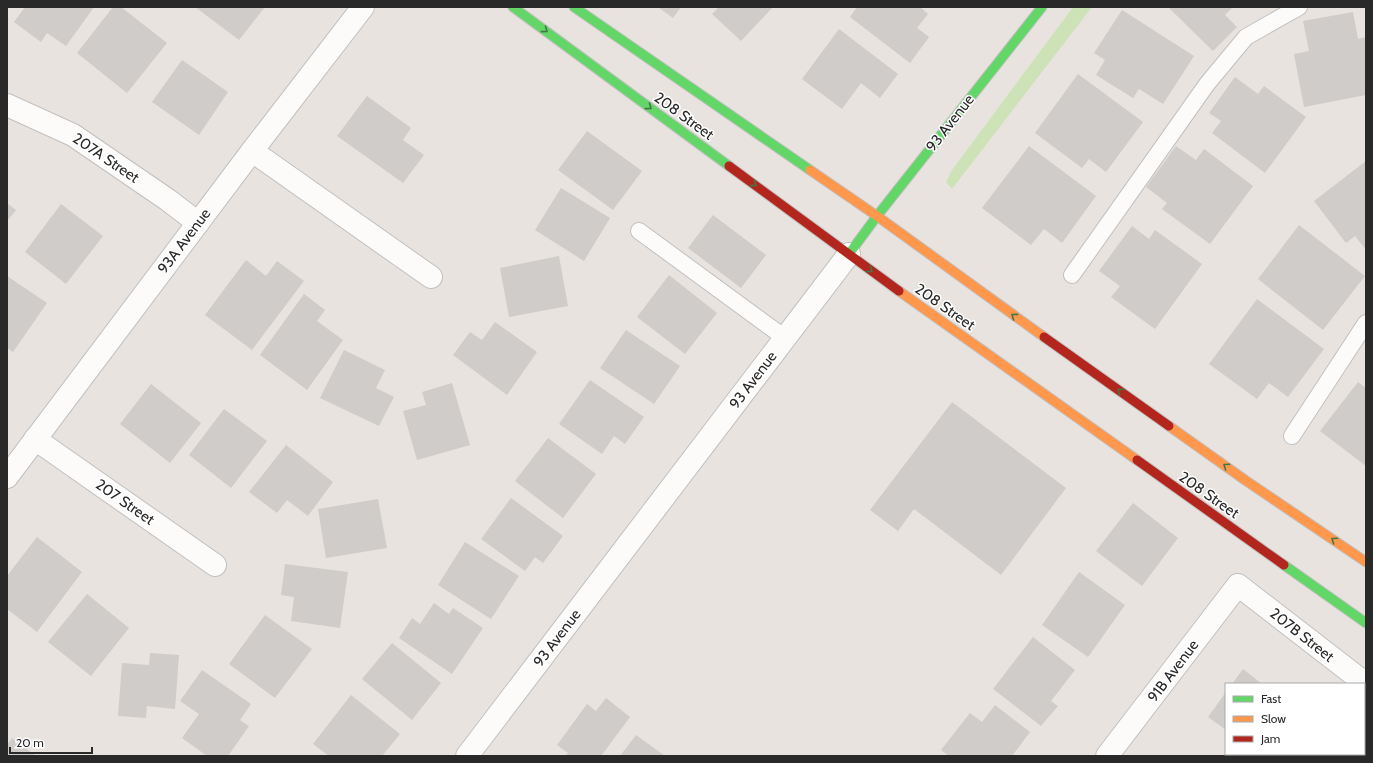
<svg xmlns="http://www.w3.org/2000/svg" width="1373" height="763" viewBox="0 0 1373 763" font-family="Cabin,sans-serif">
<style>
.green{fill:#cde3b7}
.building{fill:#cfccc9}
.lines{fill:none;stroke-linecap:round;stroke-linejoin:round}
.lane-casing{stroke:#c1c0c0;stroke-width:18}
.street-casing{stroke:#c1c0c0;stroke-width:24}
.fast-casing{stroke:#c1c0c0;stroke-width:11}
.slow-casing{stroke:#c1c0c0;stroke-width:11}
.jam-casing{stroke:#c1c0c0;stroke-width:11}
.lane{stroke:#fcfbfa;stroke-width:16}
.street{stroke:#fcfbfa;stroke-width:22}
.fast{stroke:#63d668;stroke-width:9}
.slow{stroke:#ff974d;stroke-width:9}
.jam{stroke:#b3261e;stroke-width:9}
.oneway{stroke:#437745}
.labels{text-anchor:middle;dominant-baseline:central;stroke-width:3;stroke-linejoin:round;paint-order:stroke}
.street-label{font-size:15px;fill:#292929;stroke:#fff}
</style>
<rect width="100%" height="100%" fill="#e8e3df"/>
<polygon class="green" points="1073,7 1092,7 952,189 946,182 952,170"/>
<g class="building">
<polygon points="25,7 94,7 66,46 47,33 41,42 14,22"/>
<polygon points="113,7 121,7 167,43 127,93 77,53"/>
<polygon points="195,7 265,7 239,40"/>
<polygon points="658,7 681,7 673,18"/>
<polygon points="719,7 773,7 741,41 712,14"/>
<polygon points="857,7 920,7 928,14 917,28 929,37 910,63 850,17"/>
<polygon points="1168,7 1233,7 1225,15 1237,27 1213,51"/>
<polygon points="1122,10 1194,56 1163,104 1139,89 1133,98 1096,75 1105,60 1094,53"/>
<polygon points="1353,12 1358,39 1366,37 1366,95 1304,107 1294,54 1309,51 1303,21"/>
<polygon points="839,29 898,74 880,98 861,83 842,109 802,79"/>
<polygon points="182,60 228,92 199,135 152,102"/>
<polygon points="1078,74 1143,122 1106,172 1089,159 1082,168 1035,133"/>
<polygon points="1235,77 1258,94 1264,86 1306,117 1265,173 1212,133 1221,121 1209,113"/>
<polygon points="367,96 411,128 403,140 424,155 403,183 337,136"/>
<polygon points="587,131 642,171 613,210 558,170"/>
<polygon points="1029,146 1096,196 1062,243 1044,229 1031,245 982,208"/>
<polygon points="1176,146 1196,160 1204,149 1253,186 1210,244 1162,209 1167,203 1146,187"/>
<polygon points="1366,161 1366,250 1355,236 1346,243 1314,201"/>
<polygon points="561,188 610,218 584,261 535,230"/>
<polygon points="7,203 16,210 7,221"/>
<polygon points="61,204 103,236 66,284 25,252"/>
<polygon points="713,215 766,255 741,288 688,248"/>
<polygon points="1299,225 1365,276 1323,330 1258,279"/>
<polygon points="1132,226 1149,239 1155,230 1202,264 1155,329 1111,297 1120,286 1099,271"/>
<polygon points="559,256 568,306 509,317 500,268"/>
<polygon points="246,260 266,276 277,261 304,281 252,350 205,315"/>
<polygon points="669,275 717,313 685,354 637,317"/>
<polygon points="7,276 47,303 13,352 7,348"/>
<polygon points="304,294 325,310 317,321 343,340 307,390 260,355"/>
<polygon points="1257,299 1324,349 1288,397 1269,383 1257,399 1209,364"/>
<polygon points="495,322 537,352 507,395 453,355 470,332 482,340"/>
<polygon points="626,330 680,366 654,404 600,368"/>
<polygon points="344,350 385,370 376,388 394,397 379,426 320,398"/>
<polygon points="590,380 644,417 625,444 614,436 602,454 559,424"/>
<polygon points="1358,382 1366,388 1366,466 1320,431"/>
<polygon points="452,383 470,445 417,460 403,411 426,405 422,392"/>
<polygon points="151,384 201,423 170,463 120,424"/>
<polygon points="952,402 1066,488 1001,575 914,509 898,531 870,510"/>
<polygon points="224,409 267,441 231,488 189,455"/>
<polygon points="548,438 596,474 563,518 515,481"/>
<polygon points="286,445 333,482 308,516 287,500 277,513 249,492"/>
<polygon points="511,498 563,536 543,563 535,557 525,571 481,539"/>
<polygon points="378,499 387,548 326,558 318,509"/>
<polygon points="1133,503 1178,538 1142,586 1096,551"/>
<polygon points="37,537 82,572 37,632 7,609 7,576"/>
<polygon points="465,542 519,576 491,619 438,585"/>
<polygon points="285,564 348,572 340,628 291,621 294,597 281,595"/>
<polygon points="1079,572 1125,605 1088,657 1042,625"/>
<polygon points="87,594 129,628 91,676 48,642"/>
<polygon points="434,603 449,614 453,608 483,628 452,674 399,638 412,618 420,624"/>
<polygon points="265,615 312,649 275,698 229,664"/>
<polygon points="1033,637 1075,670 1051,701 1058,706 1041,726 993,689"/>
<polygon points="392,643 441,683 412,720 362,679"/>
<polygon points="150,653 179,655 175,709 147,706 146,718 118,716 122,663 149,665"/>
<polygon points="1243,669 1262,684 1232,684"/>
<polygon points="202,670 251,704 240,720 249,726 228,756 207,756 182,738 199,714 180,701"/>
<polygon points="1226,692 1226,730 1208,717"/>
<polygon points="351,695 400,734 382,756 329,756 313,744"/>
<polygon points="606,698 630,717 601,756 565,756 568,753 557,745 587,704 596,711"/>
<polygon points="995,705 1030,732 1012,756 949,756 941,750 970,713 982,722"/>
<polygon points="636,735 665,756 620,756"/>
<polygon points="12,738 36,756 7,756 7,745"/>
<polygon points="1258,754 1332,754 1330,756 1256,756"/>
<polygon points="1354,754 1360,754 1363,756 1353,756"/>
</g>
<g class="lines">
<g class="lane-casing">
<g id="lane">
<polyline points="639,231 785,338"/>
<polyline points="1072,275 1207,84 1246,37 1299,7"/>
<polyline points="1292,436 1366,323"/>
</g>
</g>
<g class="street-casing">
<g id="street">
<polyline points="7,105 73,135 168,200 198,223"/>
<polyline points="252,151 431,277"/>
<polyline points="35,439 215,565"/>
<polyline points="7,477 252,151 363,7"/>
<polyline points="467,756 849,254"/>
<polyline points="1107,756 1238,585 1366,684"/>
</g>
</g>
<g class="fast-casing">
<g id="fast">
<polyline points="513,7 729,166"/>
<polyline points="574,7 810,170"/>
<polyline points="849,254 877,216 1042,7"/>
<polyline points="1284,565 1366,623"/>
</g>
</g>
<g class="slow-casing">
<g id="slow">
<polyline points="810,170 877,216 1044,337"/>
<polyline points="899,291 1137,460"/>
<polyline points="1169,426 1245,480 1366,562"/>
</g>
</g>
<g class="jam-casing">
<g id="jam">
<polyline points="729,166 899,291"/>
<polyline points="1044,337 1169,426"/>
<polyline points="1137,460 1284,565"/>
</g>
</g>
<use href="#lane" class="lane"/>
<use href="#street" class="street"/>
<use href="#fast" class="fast"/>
<use href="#slow" class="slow"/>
<use href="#jam" class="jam"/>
</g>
<defs><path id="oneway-chevron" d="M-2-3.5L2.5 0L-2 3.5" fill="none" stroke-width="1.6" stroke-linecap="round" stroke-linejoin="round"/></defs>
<g class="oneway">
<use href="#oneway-chevron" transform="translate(545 30) rotate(36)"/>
<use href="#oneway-chevron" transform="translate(649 107) rotate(36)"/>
<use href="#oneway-chevron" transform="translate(754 184) rotate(36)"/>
<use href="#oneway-chevron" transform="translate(870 270) rotate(36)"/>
<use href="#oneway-chevron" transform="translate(1014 316) rotate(-144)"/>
<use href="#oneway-chevron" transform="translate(1120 391) rotate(-145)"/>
<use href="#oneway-chevron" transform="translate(1226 466) rotate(-145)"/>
<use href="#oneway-chevron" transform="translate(1334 540) rotate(-146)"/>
</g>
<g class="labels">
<g class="street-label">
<text transform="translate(684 116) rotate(36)">208 Street</text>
<text transform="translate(950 123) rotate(-52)">93 Avenue</text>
<text transform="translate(106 158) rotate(34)">207A Street</text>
<text transform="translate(184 241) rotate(-53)">93A Avenue</text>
<text transform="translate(945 307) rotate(35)">208 Street</text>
<text transform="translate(753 380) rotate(-53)">93 Avenue</text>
<text transform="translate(1209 495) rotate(35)">208 Street</text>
<text transform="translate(125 502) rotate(35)">207 Street</text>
<text transform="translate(1302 635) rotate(38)">207B Street</text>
<text transform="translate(557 638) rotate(-53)">93 Avenue</text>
<text transform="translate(1173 671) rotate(-53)">91B Avenue</text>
</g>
</g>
<rect width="1373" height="763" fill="none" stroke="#292929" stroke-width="16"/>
<rect x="1225" y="683" width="140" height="72" fill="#ffffff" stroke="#a9a9a9"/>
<rect x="1233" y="696" width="20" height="6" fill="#63d668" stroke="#a9a9a9"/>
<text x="1261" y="703" font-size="12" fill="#292929">Fast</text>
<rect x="1233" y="716" width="20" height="6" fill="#ff974d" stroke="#a9a9a9"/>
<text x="1261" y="723" font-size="12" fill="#292929">Slow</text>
<rect x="1233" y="736" width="20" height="6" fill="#b3261e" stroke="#a9a9a9"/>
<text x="1261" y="743" font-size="12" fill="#292929">Jam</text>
<path d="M10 747v6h82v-6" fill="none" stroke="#292929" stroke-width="2"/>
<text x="16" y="747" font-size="12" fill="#292929" stroke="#ffffff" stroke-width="3" paint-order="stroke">20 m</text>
</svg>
